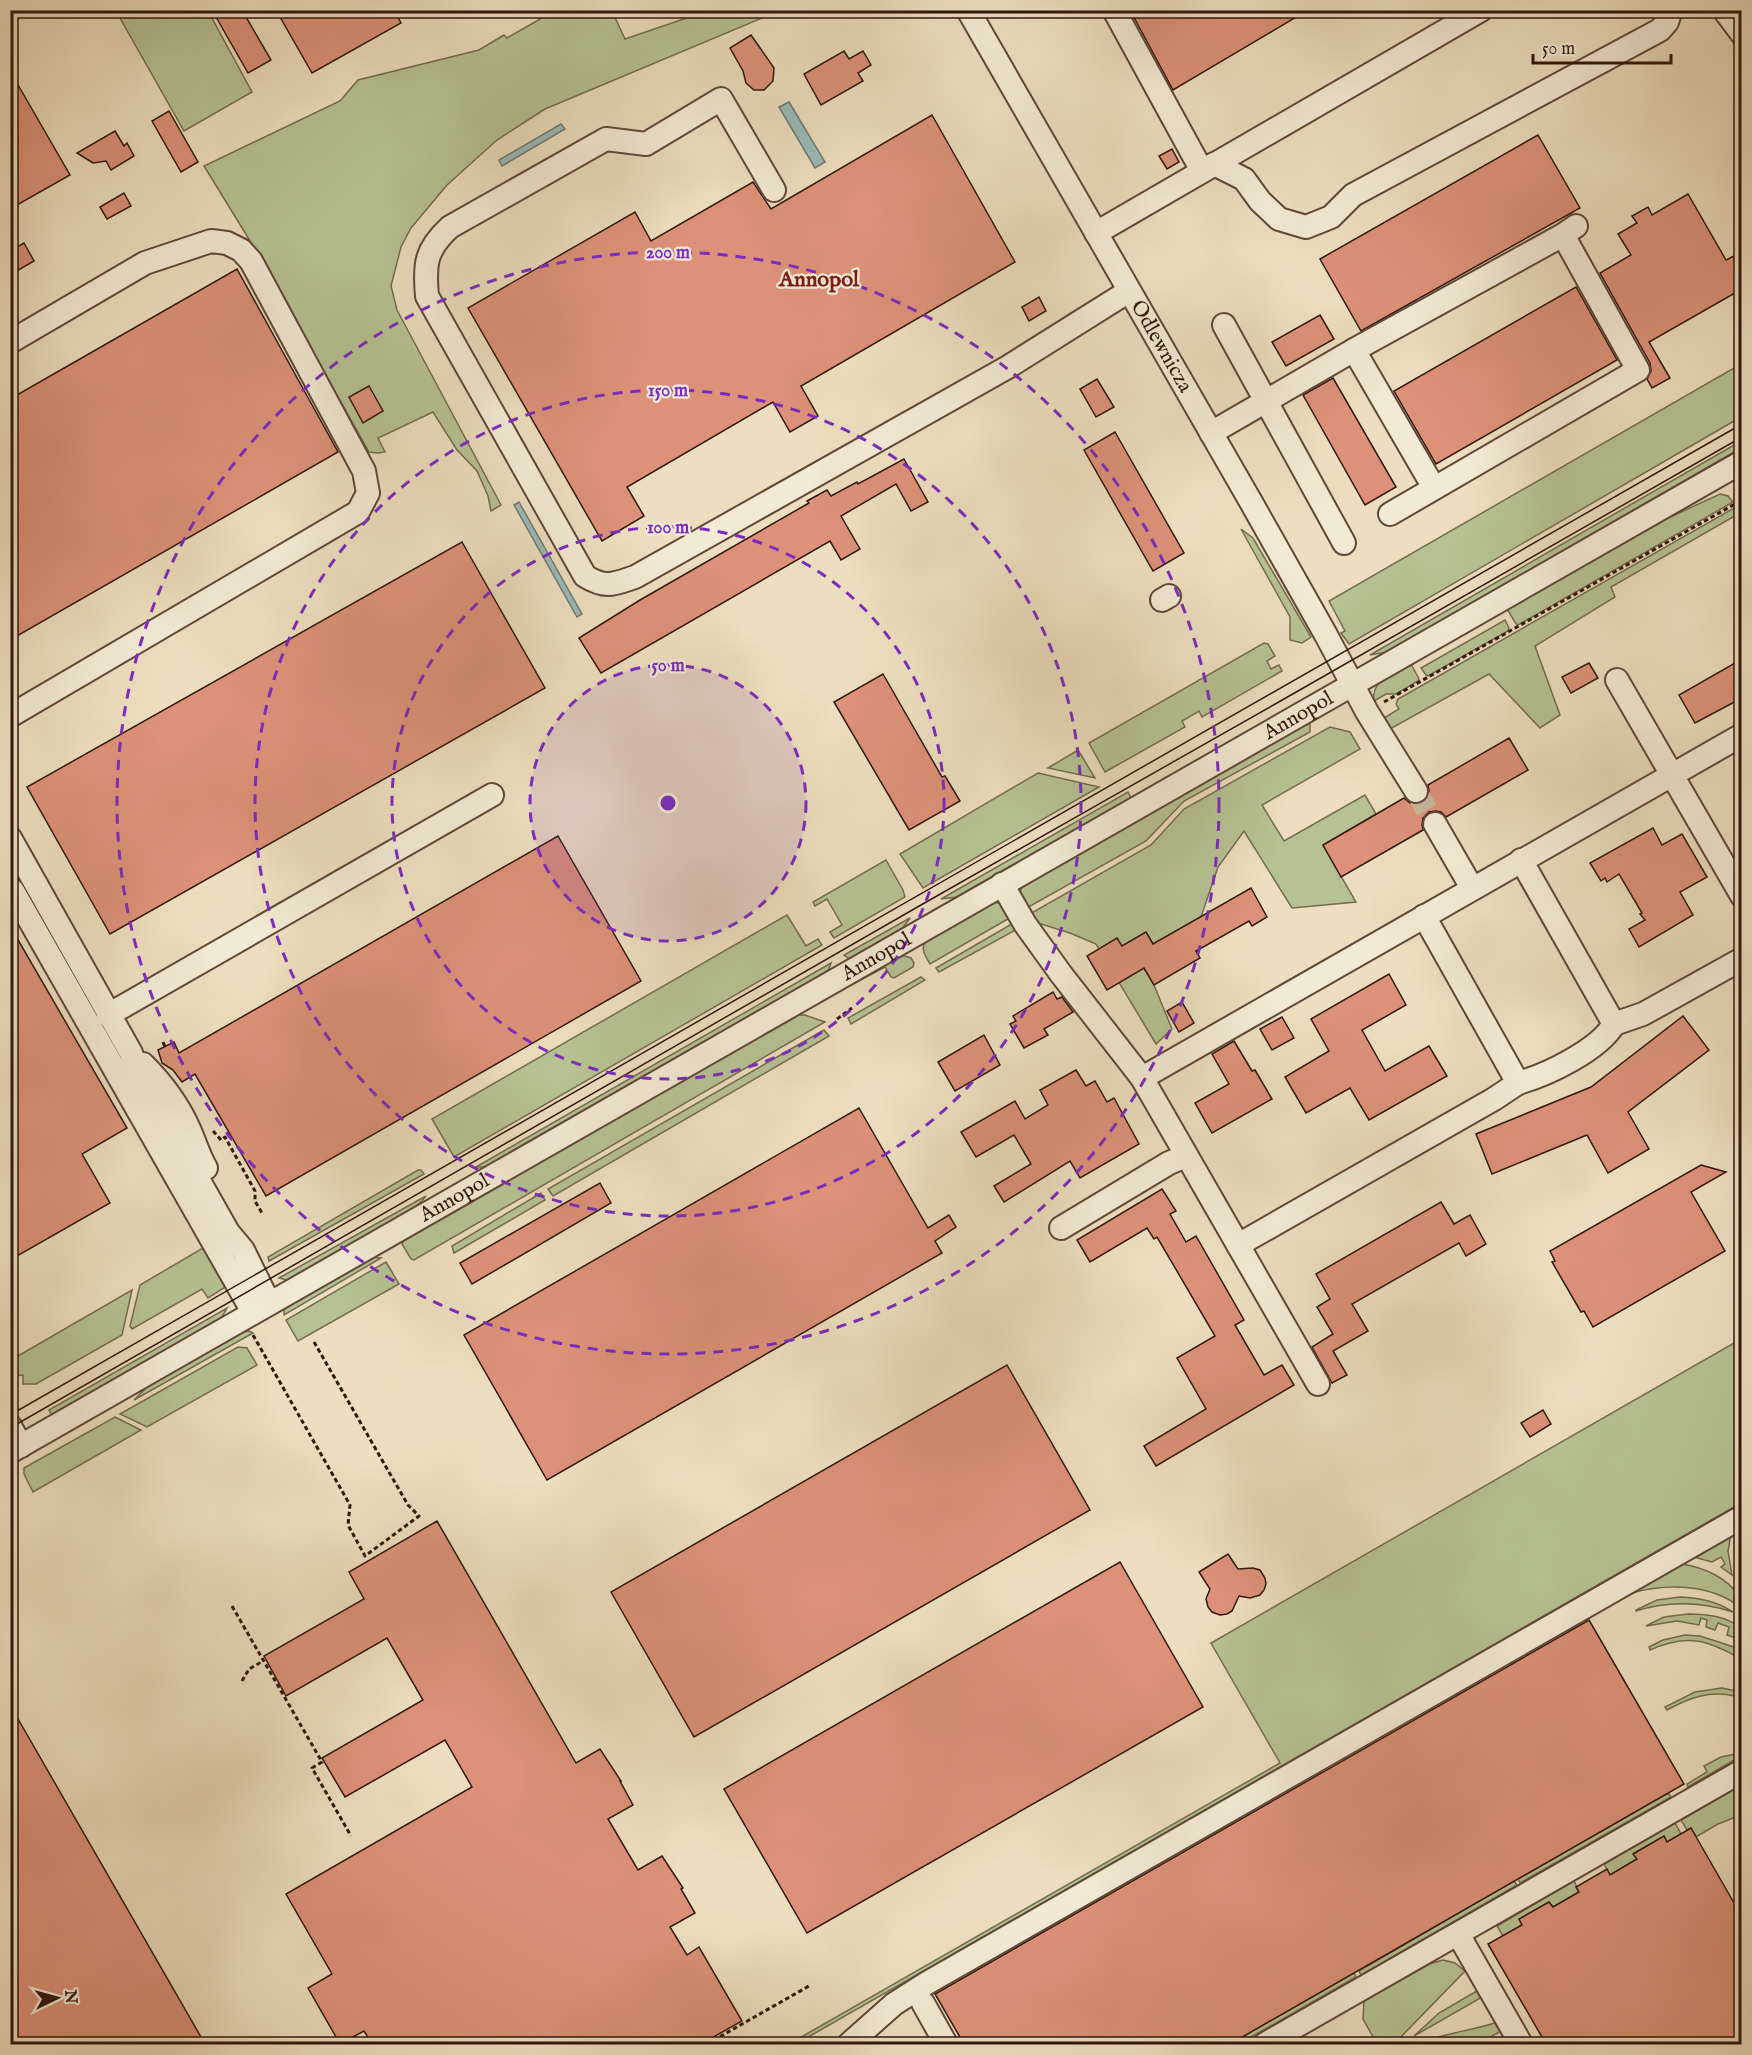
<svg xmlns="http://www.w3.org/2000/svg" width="1752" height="2055" viewBox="0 0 1752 2055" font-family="'IM FELL English',serif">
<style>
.green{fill:#b6c293;stroke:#746c4f;stroke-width:1.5}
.water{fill:#9bbbba;stroke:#717974;stroke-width:1.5}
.building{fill:#dc9178;stroke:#31160b;stroke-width:1.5}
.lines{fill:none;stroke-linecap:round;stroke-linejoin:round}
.minor-tunnel{stroke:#c7b69a;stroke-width:22;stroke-dasharray:22 11;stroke-linecap:butt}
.minor-casing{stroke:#604838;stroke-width:26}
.path{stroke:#31160b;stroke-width:3;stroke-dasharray:4.5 3;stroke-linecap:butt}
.minor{stroke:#f3ead5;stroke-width:22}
.tram{stroke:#31160b;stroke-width:1.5}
.ring{fill:none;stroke:#7b2cbf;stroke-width:3;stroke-dasharray:10 8}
.labels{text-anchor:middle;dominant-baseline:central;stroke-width:4.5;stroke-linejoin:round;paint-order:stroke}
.street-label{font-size:21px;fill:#31160b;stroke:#f3ead5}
.neighbourhood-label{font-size:22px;font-weight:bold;fill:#7a1f14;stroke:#f3ead5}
.centre{fill:#7b2cbf;stroke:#f3ead5;stroke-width:3}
.ring-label{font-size:18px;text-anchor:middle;font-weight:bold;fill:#7b2cbf;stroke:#f3ead5;stroke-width:4.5;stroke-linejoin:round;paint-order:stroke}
</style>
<rect width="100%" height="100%" fill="#ecdebe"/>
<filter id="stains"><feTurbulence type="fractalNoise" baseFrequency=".00333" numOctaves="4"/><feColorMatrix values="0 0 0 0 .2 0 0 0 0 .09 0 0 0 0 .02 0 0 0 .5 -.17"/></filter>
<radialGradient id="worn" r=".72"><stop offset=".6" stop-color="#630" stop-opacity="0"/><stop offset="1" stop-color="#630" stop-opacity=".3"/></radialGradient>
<g class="green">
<polygon points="116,11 208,11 252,92 184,131"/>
<polygon points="554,11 612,11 625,39 707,11 779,11 545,109 497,140 447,185 411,228 401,247 391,286 397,310 501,505 491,511 488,496 477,471 457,450 433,412 378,438 385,452 378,453 369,452 255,249 204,166 340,101 358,80 479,50 504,35 507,38"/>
<polygon points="1741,364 1741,417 1349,644 1341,633 1345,631 1329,601"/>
<polygon points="1741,441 1741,448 1387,652 1370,655"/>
<polygon points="1720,494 1728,496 1733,502 1518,625 1516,624 1507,609 1666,519"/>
<polygon points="1736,507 1740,513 1611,587 1615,597 1535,646 1560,715 1540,728 1489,674 1390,729 1384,718 1399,709 1396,704 1398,699"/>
<polygon points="1241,529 1253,538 1311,637 1302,643 1290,640 1290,617"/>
<polygon points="1505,620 1509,628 1508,631 1428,676 1426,675 1421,668"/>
<polygon points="1264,643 1268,644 1275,656 1267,661 1271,669 1279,665 1282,671 1202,717 1199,711 1182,721 1185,727 1105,772 1089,743"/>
<path d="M1411 664 1419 679 1418 681 1396 694H1386L1374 701C1370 680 1395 673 1411 664Z"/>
<path d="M1310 720V732L1184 801 1146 841 1025 909C1019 898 1017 893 1025 883Z"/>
<polygon points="1330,727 1350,732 1360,749 1262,805 1284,841 1365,795 1376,814 1323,845 1356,902 1292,908 1244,831 1218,867 1201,917 1153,944 1146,932 1129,942 1154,985 1172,1029 1156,1044 1096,944 1070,933 1031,921 1028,915 1151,845 1184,809"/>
<polygon points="1078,750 1095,778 1048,768"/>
<polygon points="1038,773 1099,787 923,888 900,854"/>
<polygon points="1128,792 1132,800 1103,814 957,897 941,899"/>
<polygon points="886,860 903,890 905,897 834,938 830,932 842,925 827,899 815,906 813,902"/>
<path d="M994 902 1003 904 1013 916 930 964C925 955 920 949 926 940Z"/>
<polygon points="787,915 806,946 818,939 822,945 454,1157 432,1119"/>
<polygon points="910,918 902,929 852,958 848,958 844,955"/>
<polygon points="1015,922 1019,928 939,972 936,968"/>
<polygon points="901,955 911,958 914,963 913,967 894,978 891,977 885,967 853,984 856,979"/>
<polygon points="831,963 828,971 486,1167 476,1167"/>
<polygon points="921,977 925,980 851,1024 848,1018"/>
<polygon points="795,1015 805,1015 825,1022 414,1260 411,1259 402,1244 405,1238"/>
<polygon points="824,1030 829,1036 553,1196 548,1189"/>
<polygon points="418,1170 421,1170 424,1174 269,1261 268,1257"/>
<polygon points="541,1193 545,1200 454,1253 452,1246"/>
<polygon points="426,1196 421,1202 412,1209 295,1277 287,1280 279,1278"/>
<polygon points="208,1245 227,1286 208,1298 202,1289 132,1329 130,1326 140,1285"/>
<polygon points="372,1257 381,1258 284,1315 284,1308"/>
<polygon points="386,1262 399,1284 298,1341 286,1320"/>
<polygon points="132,1290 122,1335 36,1384 23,1384 23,1375 15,1376 15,1384 11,1376 11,1360"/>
<polygon points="227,1308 220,1320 52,1416 49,1410"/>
<polygon points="249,1331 253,1333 134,1400 151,1383 238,1333"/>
<polygon points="1741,1339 1741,1503 796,2044 789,2044 1280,1763 1211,1643"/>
<polygon points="238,1347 247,1348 257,1365 147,1427 120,1414"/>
<polygon points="115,1417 141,1430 33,1492 24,1474 24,1468"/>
<polygon points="1731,1534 1728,1551 1732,1575 1721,1567 1725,1564 1721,1557 1712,1562 1690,1556"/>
<path d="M1682 1564C1706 1568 1725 1577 1741 1597V1608C1712 1584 1667 1583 1632 1593Z"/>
<path d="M1680 1597C1700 1598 1716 1601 1733 1612 1702 1602 1668 1601 1636 1611V1610L1657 1600Z"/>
<path d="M1688 1614C1707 1614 1726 1616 1741 1628V1640L1727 1635 1729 1627 1718 1623 1715 1630 1706 1627 1707 1620 1701 1618 1699 1625 1677 1621 1646 1626 1664 1617Z"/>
<path d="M1685 1635 1700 1636 1737 1648 1741 1649V1659C1708 1640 1687 1633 1650 1650L1649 1647 1663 1640Z"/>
<path d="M1722 1688 1736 1691 1741 1694 1736 1692 1735 1696C1709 1690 1689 1698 1667 1710L1665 1707 1695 1692Z"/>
<polygon points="1741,1753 1741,1756 1688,1787 1687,1784 1707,1772 1704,1766 1721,1757"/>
<polygon points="1741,1785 1741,1815 1718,1824 1696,1837 1691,1828 1687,1830 1681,1820"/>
<polygon points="1668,1793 1671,1797 1520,1883 1518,1879"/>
<polygon points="1675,1823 1681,1834 1667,1842 1664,1836 1634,1853 1637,1859 1610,1875 1604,1864"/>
<polygon points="1514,1881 1517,1885 1361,1975 1359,1971"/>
<polygon points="1574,1881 1579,1892 1553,1907 1549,1902 1519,1919 1522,1925 1503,1936 1497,1926"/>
<polygon points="1443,1960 1455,1963 1465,1971 1394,2044 1377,2044 1363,2019 1364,2001 1429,1964"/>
<polygon points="1354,1973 1356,1977 1239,2044 1230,2044"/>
<polygon points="1480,1989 1484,1996 1414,2036 1439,2013"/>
<path d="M1498 2022 1503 2030 1478 2044H1417C1444 2033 1471 2031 1498 2022Z"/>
</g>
<g class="water">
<polygon points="789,102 825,162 815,168 779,107"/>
<polygon points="561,124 565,129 502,166 499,160"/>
<polygon points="519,502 582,614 577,617 514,505"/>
</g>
<g class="building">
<polygon points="212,10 242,10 271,60 248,73"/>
<polygon points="276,10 394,10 401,23 312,73"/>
<polygon points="1130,10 1308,10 1173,90"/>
<polygon points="751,35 774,68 773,81 764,90 754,90 746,83 743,71 730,48"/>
<polygon points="844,51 849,59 863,51 871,65 858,73 863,81 821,105 804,74"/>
<polygon points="10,71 70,175 10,209"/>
<polygon points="169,111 198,162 181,172 152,121"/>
<polygon points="932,115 1015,262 801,386 818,416 790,432 773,402 627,487 644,516 602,541 468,308 635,212 651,241 753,182 771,209"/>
<polygon points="115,131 124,146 127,143 134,156 111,170 106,161 93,163 77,153"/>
<polygon points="1538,135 1580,208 1361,331 1320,259"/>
<polygon points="1172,149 1179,162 1167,169 1159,156"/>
<polygon points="124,193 131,206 107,219 100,207"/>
<polygon points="1688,194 1726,260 1742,252 1742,289 1649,342 1670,378 1652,388 1647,379 1651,371 1650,363 1600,273 1631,255 1618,234 1637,223 1632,216 1648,207 1652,215"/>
<polygon points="24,243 34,261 10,275 10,251"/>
<polygon points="237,269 338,452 10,640 10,399"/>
<polygon points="1576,287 1617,360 1436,464 1394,391"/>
<polygon points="1039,297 1046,311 1029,321 1022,307"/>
<polygon points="1320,315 1334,339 1286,366 1272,342"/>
<polygon points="1333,378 1396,487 1365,505 1303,395"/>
<polygon points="1097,379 1114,407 1096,417 1080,389"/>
<polygon points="369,386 383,411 363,423 349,397"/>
<polygon points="1115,432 1184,553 1153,571 1084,450"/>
<polygon points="904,459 928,502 911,511 896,484 841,516 860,549 841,560 830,541 601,673 579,638 640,600 809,503 807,501 827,490 831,496 857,482 858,484"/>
<polygon points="462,542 545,688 110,934 27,787"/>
<polygon points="1742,659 1742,698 1695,723 1679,695"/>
<polygon points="1589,663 1598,678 1571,693 1562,677"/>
<polygon points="883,674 942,777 945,776 960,801 909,830 834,702"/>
<polygon points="1509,738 1528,770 1446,817 1441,812 1436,811 1429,812 1423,818 1422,825 1423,830 1341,877 1323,845 1404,798 1410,803 1417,804 1423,803 1428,797 1429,791 1428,785"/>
<polygon points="1653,828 1662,845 1682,834 1707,877 1680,892 1693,915 1639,947 1629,929 1645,920 1640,914 1642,913 1619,874 1607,882 1605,878 1601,881 1590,863"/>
<polygon points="558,836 641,981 266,1196 195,1074 182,1082 173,1070 162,1063 158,1050 174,1042 179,1053"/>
<polygon points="1251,888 1267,917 1252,926 1249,921 1196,951 1200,958 1154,985 1144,968 1107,990 1087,956 1117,938 1122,946 1146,932 1153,944"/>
<polygon points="10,926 127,1128 82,1154 110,1203 10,1260"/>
<polygon points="1389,974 1406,1005 1362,1030 1385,1071 1429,1046 1447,1076 1369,1120 1350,1088 1306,1113 1285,1077 1329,1051 1311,1019"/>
<polygon points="1053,992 1057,999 1062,997 1073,1012 1044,1029 1048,1035 1024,1048 1010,1024 1016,1021 1013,1016"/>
<polygon points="1182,1002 1194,1023 1179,1032 1167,1011"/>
<polygon points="1683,1016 1709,1050 1628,1112 1649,1149 1608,1173 1587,1135 1492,1174 1476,1134 1591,1087"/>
<polygon points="1282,1017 1294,1038 1272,1050 1260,1029"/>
<polygon points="984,1035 1000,1065 955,1091 938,1062"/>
<polygon points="1234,1041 1252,1071 1255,1070 1272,1099 1212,1133 1195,1103 1229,1084 1212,1054"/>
<polygon points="1076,1070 1086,1086 1095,1081 1107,1102 1114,1098 1139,1144 1080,1178 1070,1161 1004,1202 994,1186 1031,1164 1014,1135 976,1157 961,1132 1015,1101 1025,1119 1048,1105 1040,1090"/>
<polygon points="859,1108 928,1228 949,1215 956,1227 935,1241 942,1253 547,1480 464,1335"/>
<polygon points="1701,1165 1726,1172 1691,1192 1725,1251 1593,1327 1584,1311 1581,1312 1552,1262 1555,1261 1550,1251"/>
<polygon points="600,1183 611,1203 472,1284 460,1263"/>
<polygon points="1162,1189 1176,1211 1170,1214 1186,1242 1196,1236 1244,1320 1235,1325 1264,1375 1282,1365 1294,1385 1156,1466 1144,1446 1206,1409 1177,1358 1215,1336 1157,1237 1154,1239 1147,1228 1090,1262 1077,1240"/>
<polygon points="1441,1202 1454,1224 1470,1215 1486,1244 1466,1256 1459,1243 1352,1304 1368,1331 1333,1351 1347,1375 1332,1383 1312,1347 1333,1334 1317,1307 1330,1299 1316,1274"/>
<polygon points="1007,1365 1090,1510 694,1737 611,1592"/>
<polygon points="1543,1410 1551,1424 1530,1437 1521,1423"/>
<polygon points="437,1521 576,1763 600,1749 621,1781 620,1781 633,1805 608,1819 638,1870 662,1856 683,1888 681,1889 695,1913 670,1927 687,1955 699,1947 742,2021 701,2044 372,2044 364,2031 340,2044 308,1988 332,1974 286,1894 472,1787 445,1740 345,1797 322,1758 423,1700 387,1638 286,1696 264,1656 364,1599 349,1572"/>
<polygon points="1228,1554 1238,1569 1253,1568 1260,1570 1265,1578 1266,1584 1264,1590 1260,1595 1250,1598 1239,1596 1232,1611 1227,1614 1220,1615 1212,1612 1208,1607 1206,1599 1210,1589 1199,1572"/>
<polygon points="1120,1562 1203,1707 807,1933 724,1789"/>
<polygon points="1589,1620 1684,1784 1230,2044 964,2044 935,1994"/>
<polygon points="10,1705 205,2044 22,2044 10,2025"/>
<polygon points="1691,1828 1742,1917 1742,2044 1546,2044 1488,1944 1522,1925 1519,1919 1549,1902 1553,1907 1579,1892 1576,1887 1607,1869 1610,1875 1637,1859 1633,1854 1664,1836 1667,1842"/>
</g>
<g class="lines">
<polyline class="minor-tunnel" points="1416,791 1435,824"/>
<g class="minor-casing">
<g id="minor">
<path id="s1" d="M968 10 1251 502 1326 635 1367 712 1416 791"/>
<polyline points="1114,10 1202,171"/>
<polyline points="1724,10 1742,34"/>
<polyline points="1214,164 1244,179 1260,201 1279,219 1306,227 1331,217 1353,195 1660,30 1667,22 1671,10"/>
<path d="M774 190 721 99 646 144 606 139 450 227C426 249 424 263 427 296L585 576C606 589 614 584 635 577L1008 367 1129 291"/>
<polyline points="1096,233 1481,10"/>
<polyline points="1224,325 1344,543"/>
<polyline points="10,342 145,263 211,241 227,243 241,250 251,261 364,471 368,493 358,512 10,716"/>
<polyline points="1354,350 1434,488"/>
<polyline points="1211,433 1354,350 1563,235 1576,226"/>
<polyline points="1390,514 1638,370 1563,235"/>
<polyline points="1162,600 1169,596"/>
<polyline points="1617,680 1742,896"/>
<polyline points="1435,824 1472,888"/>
<polyline points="10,838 131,1053 138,1073 228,1232 243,1250 269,1303"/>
<polyline points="1002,884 1025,924 1061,974 1142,1078 1318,1384"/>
<polyline points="10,893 13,891 253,1312"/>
<path d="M1424 916 1518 1083C1547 1075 1599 1050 1614 1024L1521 860"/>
<polyline points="108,1015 492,795"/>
<polyline points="1614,1024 1643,1014 1742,959"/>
<path d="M143 1064C162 1083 178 1104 189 1129 195 1142 199 1156 206 1168"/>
<polyline points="1142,1078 1742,735"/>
<polyline points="1061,1228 1169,1163 1186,1156"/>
<polyline points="1238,1245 1494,1099 1518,1083"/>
<polyline points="10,1426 21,1446"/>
<path id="s2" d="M10 1452 1742 462"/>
<polyline points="1458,1934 1521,2044"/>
<polyline points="923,2003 946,2044"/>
<polyline points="849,2044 894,2004 927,1983 1742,1517"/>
<polyline points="1265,2044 1742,1771"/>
</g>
</g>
<g class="path">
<polyline points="1384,702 1742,500"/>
<polyline points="837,1019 852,1008"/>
<polyline points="163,1042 165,1047"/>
<polyline points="213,1131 221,1140 225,1137 255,1191 255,1201 262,1213"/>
<polyline points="253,1335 350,1505 348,1525 365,1556 419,1516 408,1505 314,1342"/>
<polyline points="232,1606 322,1762 312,1768 351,1836"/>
<polyline points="242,1681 249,1669 263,1661"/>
<polyline points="707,2044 809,1986"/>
</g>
<use href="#minor" class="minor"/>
<g class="tram">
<polyline points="10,1415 1742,424"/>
<polyline points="10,1428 921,905 1277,703 1742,437"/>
</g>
</g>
<circle cx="668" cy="803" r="138" fill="#7b2cbf" fill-opacity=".12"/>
<g class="ring">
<circle cx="668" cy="803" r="138"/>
<circle cx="668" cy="803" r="276"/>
<circle cx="668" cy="803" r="413"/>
<circle cx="668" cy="803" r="551"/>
</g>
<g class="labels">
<g class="street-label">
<text stroke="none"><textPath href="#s1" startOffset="388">Odlewnicza</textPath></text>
<text stroke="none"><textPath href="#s2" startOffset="1484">Annopol</textPath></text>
<text stroke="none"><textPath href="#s2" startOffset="998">Annopol</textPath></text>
<text stroke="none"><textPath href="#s2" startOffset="512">Annopol</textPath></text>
</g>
<g class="neighbourhood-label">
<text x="819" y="280">Annopol</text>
</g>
</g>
<circle cx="668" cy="803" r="9" class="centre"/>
<g class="ring-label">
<text x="668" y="258">200 m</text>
<text x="668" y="396">150 m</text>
<text x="668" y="533">100 m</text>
<text x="668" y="671">50 m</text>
</g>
<rect width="1752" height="2055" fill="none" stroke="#ecdebe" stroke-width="36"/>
<rect x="12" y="12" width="1728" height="2031" fill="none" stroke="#31160b" stroke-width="3"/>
<rect x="18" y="18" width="1716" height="2019" fill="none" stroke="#31160b" stroke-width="1.5"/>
<g transform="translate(57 1998) rotate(85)" stroke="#f3ead5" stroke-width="4.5" paint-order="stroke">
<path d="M0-4.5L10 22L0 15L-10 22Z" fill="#31160b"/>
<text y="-9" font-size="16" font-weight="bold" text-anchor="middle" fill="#31160b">N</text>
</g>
<path d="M1533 54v9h138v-9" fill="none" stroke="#31160b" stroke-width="3"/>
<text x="1542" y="54" font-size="18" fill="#31160b" stroke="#f3ead5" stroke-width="4.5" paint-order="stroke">50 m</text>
<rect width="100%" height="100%" filter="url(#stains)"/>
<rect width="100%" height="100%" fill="url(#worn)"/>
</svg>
